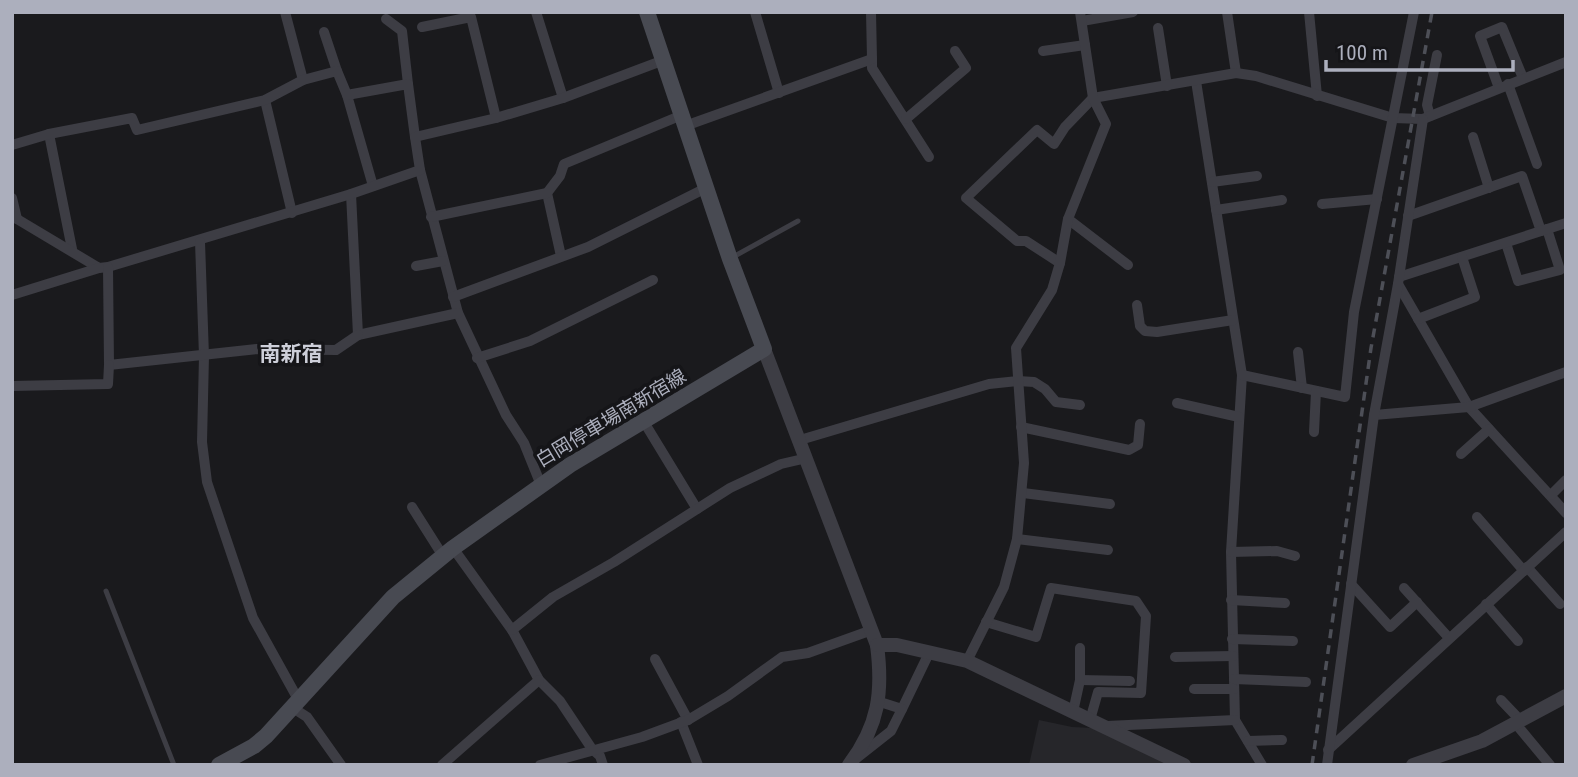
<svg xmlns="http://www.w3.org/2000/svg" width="1578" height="777" viewBox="0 0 1578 777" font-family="'Roboto Condensed','Noto Sans JP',sans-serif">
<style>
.built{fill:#26262a}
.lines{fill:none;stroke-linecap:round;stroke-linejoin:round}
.service{stroke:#3d3d44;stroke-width:5}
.minor{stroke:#3d3d44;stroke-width:10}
.tertiary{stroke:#3d3d44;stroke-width:14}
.secondary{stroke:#484a52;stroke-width:16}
.rail{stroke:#4d4f57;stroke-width:3.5;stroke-dasharray:9 7;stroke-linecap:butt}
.labels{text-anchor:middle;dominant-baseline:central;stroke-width:7;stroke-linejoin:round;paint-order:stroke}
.street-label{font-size:19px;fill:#acafbd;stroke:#151518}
.neighbourhood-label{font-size:21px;font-weight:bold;fill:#cdcfd9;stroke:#151518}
</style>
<rect width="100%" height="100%" fill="#1a1a1d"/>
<polygon class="built" points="1039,720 1072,727 1093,728 1171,765 1029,765"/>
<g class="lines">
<g class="service">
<polyline points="733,257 798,221"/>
<polyline points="106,591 174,765"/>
</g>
<g class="minor">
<polyline points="285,12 303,80"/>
<polyline points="536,12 563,98"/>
<polyline points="755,12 779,93"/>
<polyline points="1227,12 1236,73"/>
<polyline points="1309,12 1317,96"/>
<polyline points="386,19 402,31 408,84"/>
<polyline points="1082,21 1133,12"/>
<polyline points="422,27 471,17 496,118"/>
<polyline points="1158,28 1167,86"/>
<polyline points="324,32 337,71"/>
<polyline points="1043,51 1085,45"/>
<polyline points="872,59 872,68 929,157"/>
<polyline points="1196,81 1242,375 1231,552 1235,720 1262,765"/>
<polyline points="1508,84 1537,164"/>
<polyline points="1499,88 1480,36 1502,27 1523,78"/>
<polyline points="347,95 373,186"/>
<polyline points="265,100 292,213"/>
<polyline points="1430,116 1427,105 1437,55"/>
<polyline points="906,119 966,68 955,51"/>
<polyline points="685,126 872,59 871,12"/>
<polyline points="49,134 72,249"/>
<polyline points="1473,137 1489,188"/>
<polyline points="12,145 49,134 132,118 137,130 265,100 303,80 337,71 347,95 408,84 415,137"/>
<polyline points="420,170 458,313 506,415 524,443 541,485"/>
<polyline points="1212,182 1257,176"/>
<polyline points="547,193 561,256"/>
<polyline points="351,194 358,335 458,313"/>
<polyline points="12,198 17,219"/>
<polyline points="1322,204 1377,199"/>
<polyline points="1216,210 1282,200"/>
<polyline points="12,216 99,268 108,267 351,194 420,170 415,137 496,118 563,98 664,60"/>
<polyline points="1408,216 1522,176 1541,231"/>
<polyline points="431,217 547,193 560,176 564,164 682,115"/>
<polyline points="1068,219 1128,265"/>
<polyline points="200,242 204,356 202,442 207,482 253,618 299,701"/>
<polyline points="1506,243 1518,281 1560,270 1547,229"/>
<polyline points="1060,263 1026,241 1017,241 966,198 1037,130 1054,144 1065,127 1093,98 1236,73 1256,76 1393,118 1423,119 1566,62"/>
<polyline points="416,266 443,261"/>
<polyline points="108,267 109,365 257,349 336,350 358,335"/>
<polyline points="1399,277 1566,223"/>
<polyline points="1398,284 1469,407 1566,513"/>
<polyline points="12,295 99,268"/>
<polyline points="453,297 588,247 706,188"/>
<polyline points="1137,305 1140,326 1145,331 1157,332 1233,320"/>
<polyline points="1418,319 1475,297 1462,257"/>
<polyline points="1298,352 1302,388"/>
<polyline points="477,358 530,341 653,280"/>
<polyline points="1242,375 1345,397 1354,312 1414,12"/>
<polyline points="12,386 108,384 109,365"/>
<polyline points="1177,403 1239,417"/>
<polyline points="1374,415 1469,407 1566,372"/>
<polyline points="644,422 697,509"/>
<polyline points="1021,427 1129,450 1138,445 1140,424"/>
<polyline points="1314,432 1316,391"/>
<polyline points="800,440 989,384 1018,381 1034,382 1045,389 1056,402 1080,405"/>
<polyline points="1461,454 1489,429"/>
<polyline points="1023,493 1110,504"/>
<polyline points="1551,495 1566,480"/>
<polyline points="412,507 443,556"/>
<polyline points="1477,517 1524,571"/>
<polyline points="1017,539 1108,550"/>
<polyline points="453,548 512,630 539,680 560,701 592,749 600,756 603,765"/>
<polyline points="1231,552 1277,551 1295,556"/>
<polyline points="1527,567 1560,604"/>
<polyline points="1351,584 1390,627 1417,602"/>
<polyline points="1404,588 1449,638"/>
<polyline points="1231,600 1285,603"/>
<polyline points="1486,604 1518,641"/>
<polyline points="986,622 1036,637 1051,588 1136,601 1146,616 1141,693 1098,692 1090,720"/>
<polyline points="512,630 553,597 614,562 730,488 781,464 807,458"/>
<polyline points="1232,639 1293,641"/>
<polyline points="1175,657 1233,656"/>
<polyline points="655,659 688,720"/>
<polyline points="967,661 1004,587 1017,539 1024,463 1016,348 1052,290 1060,263 1068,219 1106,124 1093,98 1080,12"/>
<polyline points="1234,679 1306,682"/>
<polyline points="1080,680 1130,681"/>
<polyline points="1194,689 1234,689"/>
<polyline points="1501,700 1521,721"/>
<polyline points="293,708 307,717 341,765"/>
<polyline points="902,709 930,651"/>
<polyline points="1073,712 1080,680 1080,648"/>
<polyline points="681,722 698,765"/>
<polyline points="1516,724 1550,765"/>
<polyline points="1107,726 1235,720"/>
<polyline points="1248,741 1282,740"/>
<polyline points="1328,750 1566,532"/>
<polyline points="853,761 891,731 902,709 880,702"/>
<polyline points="442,765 539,680"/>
<polyline points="540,765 642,737 688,720 728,696 782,657 808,653 872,630"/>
<polyline points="1327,765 1374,415 1398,284 1423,119"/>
</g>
<g class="tertiary">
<path d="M764 349 877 645C883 692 879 725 849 765"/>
<polyline points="877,645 897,645 967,661 1184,765"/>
<polyline points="1413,765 1482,741 1566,696"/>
</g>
<polyline class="secondary" points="219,765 254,746 266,736 393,597 453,548 570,465 764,349 730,259 647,12"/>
<polyline class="rail" points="1312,765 1371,348 1432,12"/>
</g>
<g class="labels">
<g class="street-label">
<text transform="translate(611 418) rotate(-31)">白岡停車場南新宿線</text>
</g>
<g class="neighbourhood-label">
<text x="291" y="354">南新宿</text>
</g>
</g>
<rect width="1578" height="777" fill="none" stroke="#acafbd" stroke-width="28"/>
<path d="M1326 60v10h187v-10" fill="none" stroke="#acafbd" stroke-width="3.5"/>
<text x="1336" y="60" font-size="21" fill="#acafbd" stroke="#151518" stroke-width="5" paint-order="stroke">100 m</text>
</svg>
